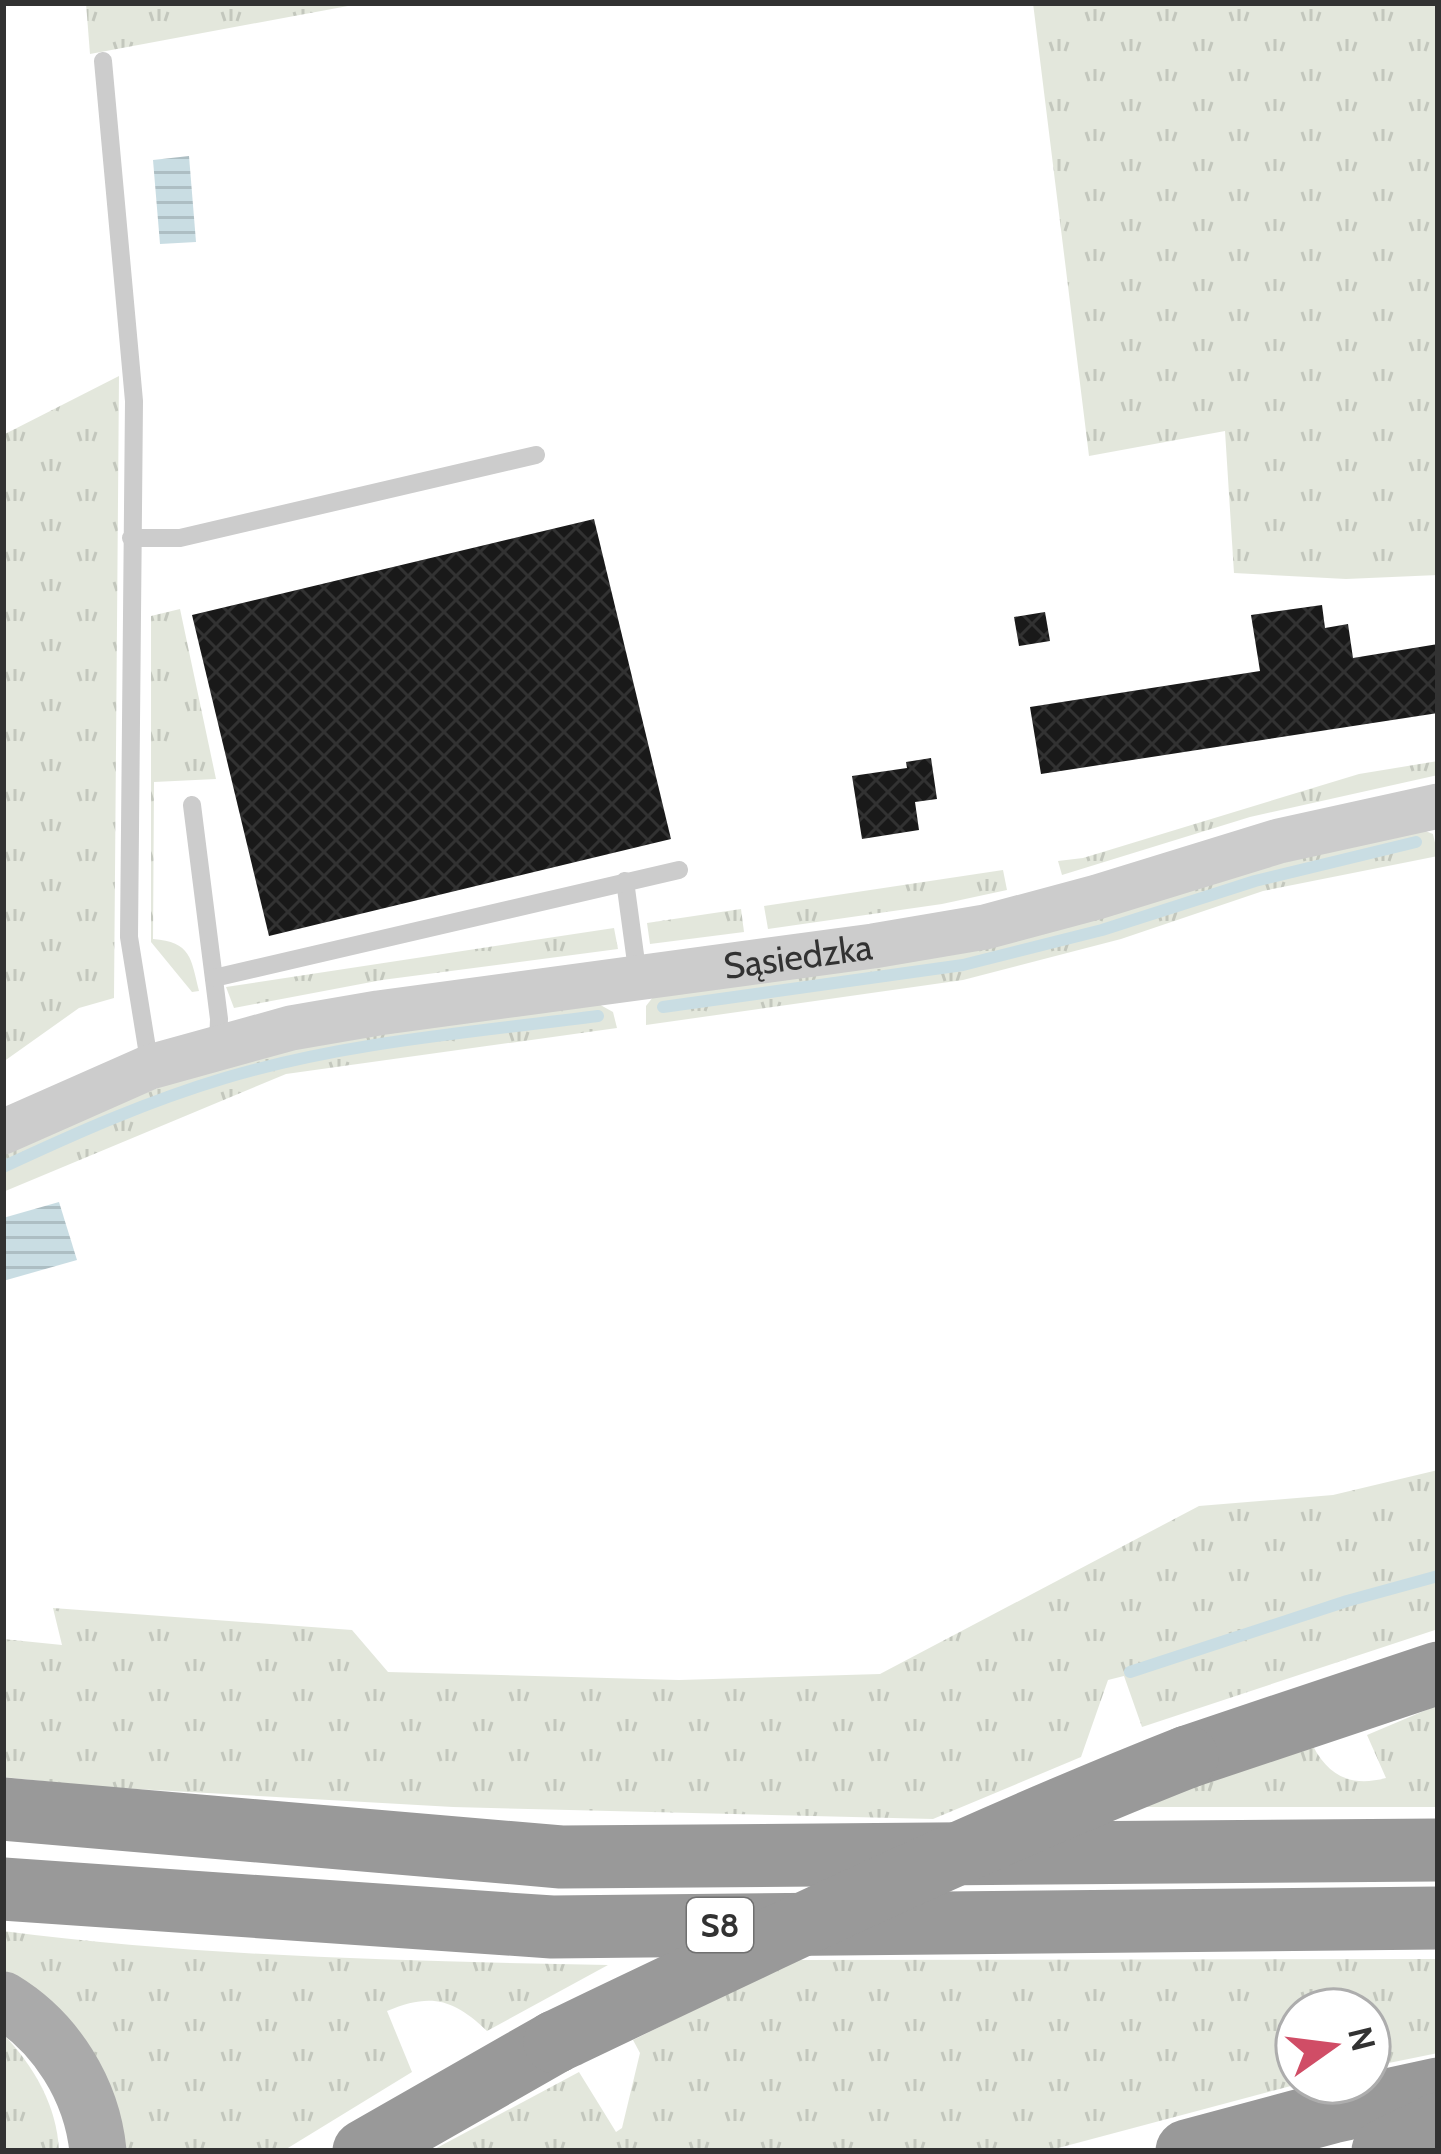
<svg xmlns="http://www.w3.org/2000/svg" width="1441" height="2154" viewBox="0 0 1441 2154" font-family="Cabin,sans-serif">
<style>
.grass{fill:url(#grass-tufts)}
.water{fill:url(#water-rules)}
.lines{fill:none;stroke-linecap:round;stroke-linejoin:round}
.stream{stroke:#c9dde3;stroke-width:12}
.building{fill:url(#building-cross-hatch)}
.service{stroke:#ccc;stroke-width:18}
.tertiary{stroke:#ccc;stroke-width:45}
.primary{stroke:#aaa;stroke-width:57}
.motorway{stroke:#999;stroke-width:63}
.motorway-bridge{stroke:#999;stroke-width:63}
.labels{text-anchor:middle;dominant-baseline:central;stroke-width:12;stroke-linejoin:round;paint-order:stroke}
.shield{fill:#fff;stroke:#707070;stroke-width:3}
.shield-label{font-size:33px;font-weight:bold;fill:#323232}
.street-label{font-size:36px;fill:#323232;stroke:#fff}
</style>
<defs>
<pattern id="grass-tufts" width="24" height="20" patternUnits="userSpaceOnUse" patternTransform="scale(3)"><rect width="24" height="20" fill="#e3e7dc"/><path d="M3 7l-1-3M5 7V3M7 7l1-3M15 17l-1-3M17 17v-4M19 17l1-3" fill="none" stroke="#c3c7bd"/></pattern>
<pattern id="water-rules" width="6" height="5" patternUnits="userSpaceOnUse" patternTransform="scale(3)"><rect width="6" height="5" fill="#c9dde3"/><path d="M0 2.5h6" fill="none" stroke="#adbec3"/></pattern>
<pattern id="building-cross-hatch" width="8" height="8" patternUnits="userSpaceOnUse" patternTransform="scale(3)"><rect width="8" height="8" fill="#191919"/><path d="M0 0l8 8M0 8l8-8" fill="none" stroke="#323232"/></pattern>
</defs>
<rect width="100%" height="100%" fill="#fff"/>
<g class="grass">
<polygon points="86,3 364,3 90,54"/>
<polygon points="1033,3 1438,3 1438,575 1346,579 1234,573 1225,431 1089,456"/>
<polygon points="119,376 114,998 79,1008 3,1062 3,435"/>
<path d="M180 609 216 779 154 782 153 939C191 942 191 958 199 991L192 992 151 942V616Z"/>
<polygon points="1438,761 1438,775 1250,817 1062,875 1058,861 1083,858 1359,774"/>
<polygon points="1423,830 1433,834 1438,856 1263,891 1121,939 963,980 646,1025 646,1006 653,997 1259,868"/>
<polygon points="1003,870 1007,890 942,904 768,929 764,906"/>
<polygon points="741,909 744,932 650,944 647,923"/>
<polygon points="614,928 618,949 382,980 234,1008 226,987"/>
<path d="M595 1002 613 1012 617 1028 286 1074 3 1192V1154C90 1115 176 1075 269 1053 376 1027 486 1017 595 1002Z"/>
<polygon points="1438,1470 1438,1629 1142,1727 1124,1676 1108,1680 1081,1757 933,1819 453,1807 101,1787 3,1777 3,1639 62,1645 53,1608 352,1630 388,1672 679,1680 880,1674 1199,1506 1333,1495"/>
<path d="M1438 1705V1807H1144L1221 1776 1313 1746C1329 1777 1352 1787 1386 1778L1367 1735Z"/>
<path d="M3 1931C204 1957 406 1961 608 1965L487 2031C453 1998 430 1993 387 2011L412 2072 283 2151H117L3 1972Z"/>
<polygon points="1438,1959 1438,2053 1369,2067 1369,2010 1297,2010 1297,2082 1306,2082 1047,2151 431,2151 579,2072 616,2132 622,2128 640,2053 633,2040 795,1960"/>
<path d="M3 2034C34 2066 57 2106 59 2151H3Z"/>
</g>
<g class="water">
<polygon points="189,156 196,242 160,244 153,160"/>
<polygon points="59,1202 77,1260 3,1281 3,1218"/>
</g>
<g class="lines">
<g class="stream">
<polyline points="663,1007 963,965 1102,930 1255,881 1416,842"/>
<path d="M3 1167C76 1133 148 1101 225 1078 345 1042 474 1032 598 1016"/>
<polyline points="1130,1672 1347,1601 1438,1576"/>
</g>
</g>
<g class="building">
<polygon points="594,519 671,839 269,936 192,615"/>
<polygon points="1322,605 1325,628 1348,624 1353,658 1438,644 1438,713 1041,774 1030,707 1260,671 1251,615"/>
<polygon points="1045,612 1050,641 1019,646 1014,617"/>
<polygon points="931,758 937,799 915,802 919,830 862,839 852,776 907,768 906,762"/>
</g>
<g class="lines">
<g class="service">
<polyline points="103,61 134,401 129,937 150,1067"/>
<polyline points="131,538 180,538 536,455"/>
<polyline points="192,805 219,1019 218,1045"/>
<polyline points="625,881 638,977"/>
<polyline points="214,978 679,870"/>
</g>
<path class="tertiary" id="s1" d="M3 1132 150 1067 291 1028 378 1013 873 946 985 927 1097 897 1279 841 1438 806"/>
<path class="primary" d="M3 2000C56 2032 92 2090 98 2151"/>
<g class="motorway">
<polyline points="1187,1757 1438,1673"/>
<polyline points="3,1809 561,1857 1438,1850"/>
<polyline points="3,1889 552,1927 1438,1918"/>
<polyline points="364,2151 555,2042"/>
<polyline points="1187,2151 1332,2112 1438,2089"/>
<polyline points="1383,2151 1438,2124"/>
</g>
<path class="motorway-bridge" d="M555 2042C764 1942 972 1842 1187 1757"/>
</g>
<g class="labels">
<rect class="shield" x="687" y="1898" width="66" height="54" rx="9"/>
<g class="shield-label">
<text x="720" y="1925">S8</text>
</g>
<g class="street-label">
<text stroke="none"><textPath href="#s1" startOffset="819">Sąsiedzka</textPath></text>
</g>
</g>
<rect width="1441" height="2154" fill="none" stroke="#323232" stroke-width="12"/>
<g transform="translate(1333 2046) rotate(76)"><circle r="57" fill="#ffffff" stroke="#adadad" stroke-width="3"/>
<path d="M0-9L21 45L0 30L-21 45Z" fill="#d04d66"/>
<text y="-18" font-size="33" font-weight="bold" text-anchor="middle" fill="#323232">N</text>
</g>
</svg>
